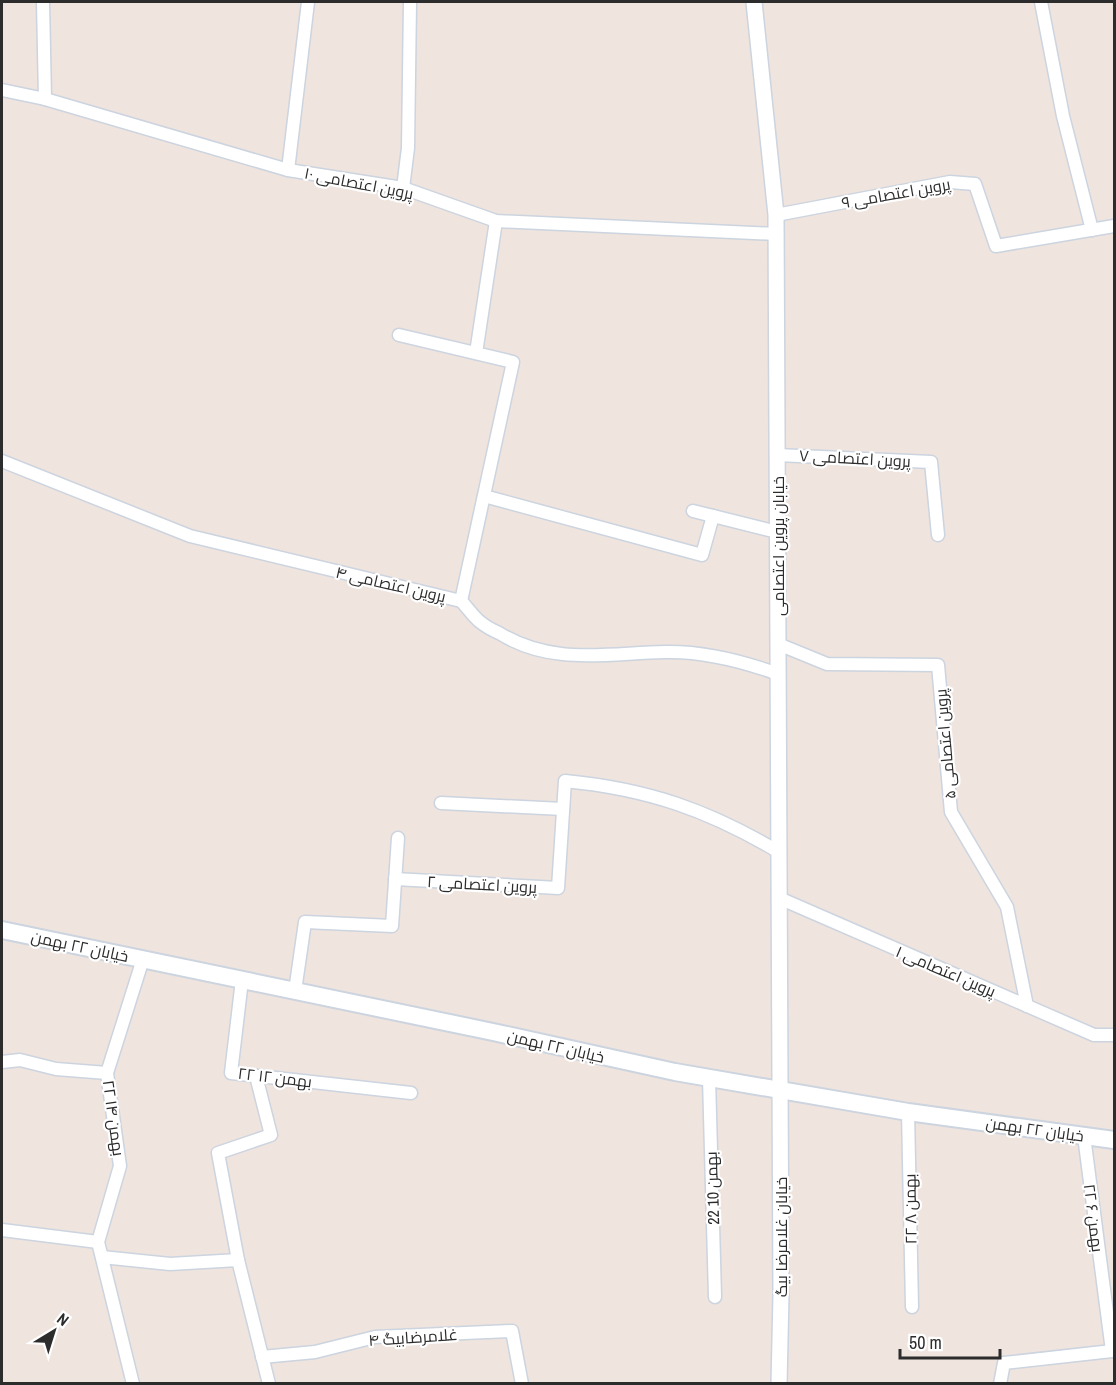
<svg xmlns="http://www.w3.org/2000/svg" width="1116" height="1385" viewBox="0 0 1116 1385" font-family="'Archivo Narrow',Cairo,sans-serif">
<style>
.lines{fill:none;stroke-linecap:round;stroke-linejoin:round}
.minor-casing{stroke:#ccd4df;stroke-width:15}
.tertiary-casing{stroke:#ccd4df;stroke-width:18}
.secondary-casing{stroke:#ccd4df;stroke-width:20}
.minor{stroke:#fff;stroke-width:12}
.tertiary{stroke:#fff;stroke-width:15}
.secondary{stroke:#fff;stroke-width:16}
.labels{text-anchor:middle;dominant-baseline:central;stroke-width:4.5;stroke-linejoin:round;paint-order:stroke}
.street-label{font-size:16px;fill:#2c2c2c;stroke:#fff}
</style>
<rect width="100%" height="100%" fill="#efe4de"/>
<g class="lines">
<g class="minor-casing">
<g id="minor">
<polyline points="43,2 45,99 288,170 403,188 496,221 776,234"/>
<polyline points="1041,2 1063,116 1092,230"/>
<polyline points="2,90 45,99"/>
<polyline points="288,170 308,2"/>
<polyline points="403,188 408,148 410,2"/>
<polyline points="776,215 950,182 975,184 996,246 1114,226"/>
<polyline points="399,335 513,362 461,601"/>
<polyline points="476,353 496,221"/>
<polyline points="777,455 931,462 938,535"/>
<path d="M2 461 190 536 461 601C467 607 472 615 479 621 485 626 492 630 499 633 552 666 607 653 665 652 704 651 742 661 778 674"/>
<polyline points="484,496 702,555 713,516"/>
<polyline points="693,511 777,532"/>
<polyline points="778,644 827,664 938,665 951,812 1007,907 1027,1006"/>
<polyline points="441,803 563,809"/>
<path d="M395 879 558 888 565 781C648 789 708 810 779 852"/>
<polyline points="779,898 1094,1035 1114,1035"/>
<polyline points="242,980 231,1073 411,1093"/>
<polyline points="295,991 305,922 392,926 398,838"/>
<polyline points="2,1062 20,1060 56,1069 107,1073"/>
<polyline points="256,1076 271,1135 218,1153 238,1260 269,1384"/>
<polyline points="709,1078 715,1297"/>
<polyline points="908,1112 912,1307"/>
<polyline points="2,1230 98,1242"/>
<polyline points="102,1257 170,1264 238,1260"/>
<polyline points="262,1357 315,1352 375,1337 512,1331 522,1384"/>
<polyline points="133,1384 98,1242 120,1166 107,1073 143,959"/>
<polyline points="1000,1384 1004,1363 1112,1351 1084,1136"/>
</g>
</g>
<g class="tertiary-casing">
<polyline id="tertiary" points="754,2 776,215 781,1295 779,1384"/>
</g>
<g class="secondary-casing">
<polyline id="secondary" points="2,930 493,1032 675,1072 908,1112 1114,1140"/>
</g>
<use href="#minor" class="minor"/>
<use href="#tertiary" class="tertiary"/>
<use href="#secondary" class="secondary"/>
</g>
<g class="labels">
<g class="street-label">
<text transform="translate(359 183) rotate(11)">پروین اعتصامی ۱۰</text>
<text transform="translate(896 193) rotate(-10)">پروین اعتصامی ۹</text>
<text transform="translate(855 458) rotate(3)">پروین اعتصامی ۷</text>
<text transform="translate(778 546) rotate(-90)">خیابان پروین اعتصامی</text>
<text transform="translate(391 584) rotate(13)">پروین اعتصامی ۴</text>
<text transform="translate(945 744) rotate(-95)">پروین اعتصامی ۵</text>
<text transform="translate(482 884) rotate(3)">پروین اعتصامی ۲</text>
<text transform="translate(80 946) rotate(12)">خیابان ۲۲ بهمن</text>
<text transform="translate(946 971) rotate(23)">پروین اعتصامی ۱</text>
<text transform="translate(556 1046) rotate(13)">خیابان ۲۲ بهمن</text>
<text transform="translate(275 1077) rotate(7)">۲۲ بهمن ۱۲</text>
<text transform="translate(114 1118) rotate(82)">۲۲ بهمن ۱۴</text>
<text transform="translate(1035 1129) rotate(8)">خیابان ۲۲ بهمن</text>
<text transform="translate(712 1188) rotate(-92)">22 بهمن 10</text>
<text transform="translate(910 1209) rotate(-91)">۲۲ بهمن ۸</text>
<text transform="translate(1094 1218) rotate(83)">۲۲ بهمن ۶</text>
<text transform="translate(781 1237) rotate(-90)">خیابان غلامرضا بیگ</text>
<text transform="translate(413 1337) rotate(-4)">غلامرضابیگ ۴</text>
</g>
</g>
<rect width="1116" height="1385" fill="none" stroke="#2c2c2c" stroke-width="6"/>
<g transform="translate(54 1331) rotate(38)" stroke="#ffffff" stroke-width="4.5" paint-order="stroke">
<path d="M0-4.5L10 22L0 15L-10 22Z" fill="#2c2c2c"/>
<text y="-9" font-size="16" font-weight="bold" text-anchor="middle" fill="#2c2c2c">N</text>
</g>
<path d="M900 1349v9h100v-9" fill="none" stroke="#2c2c2c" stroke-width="3"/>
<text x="909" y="1349" font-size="18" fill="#2c2c2c" stroke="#ffffff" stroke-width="4.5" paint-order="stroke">50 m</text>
</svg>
